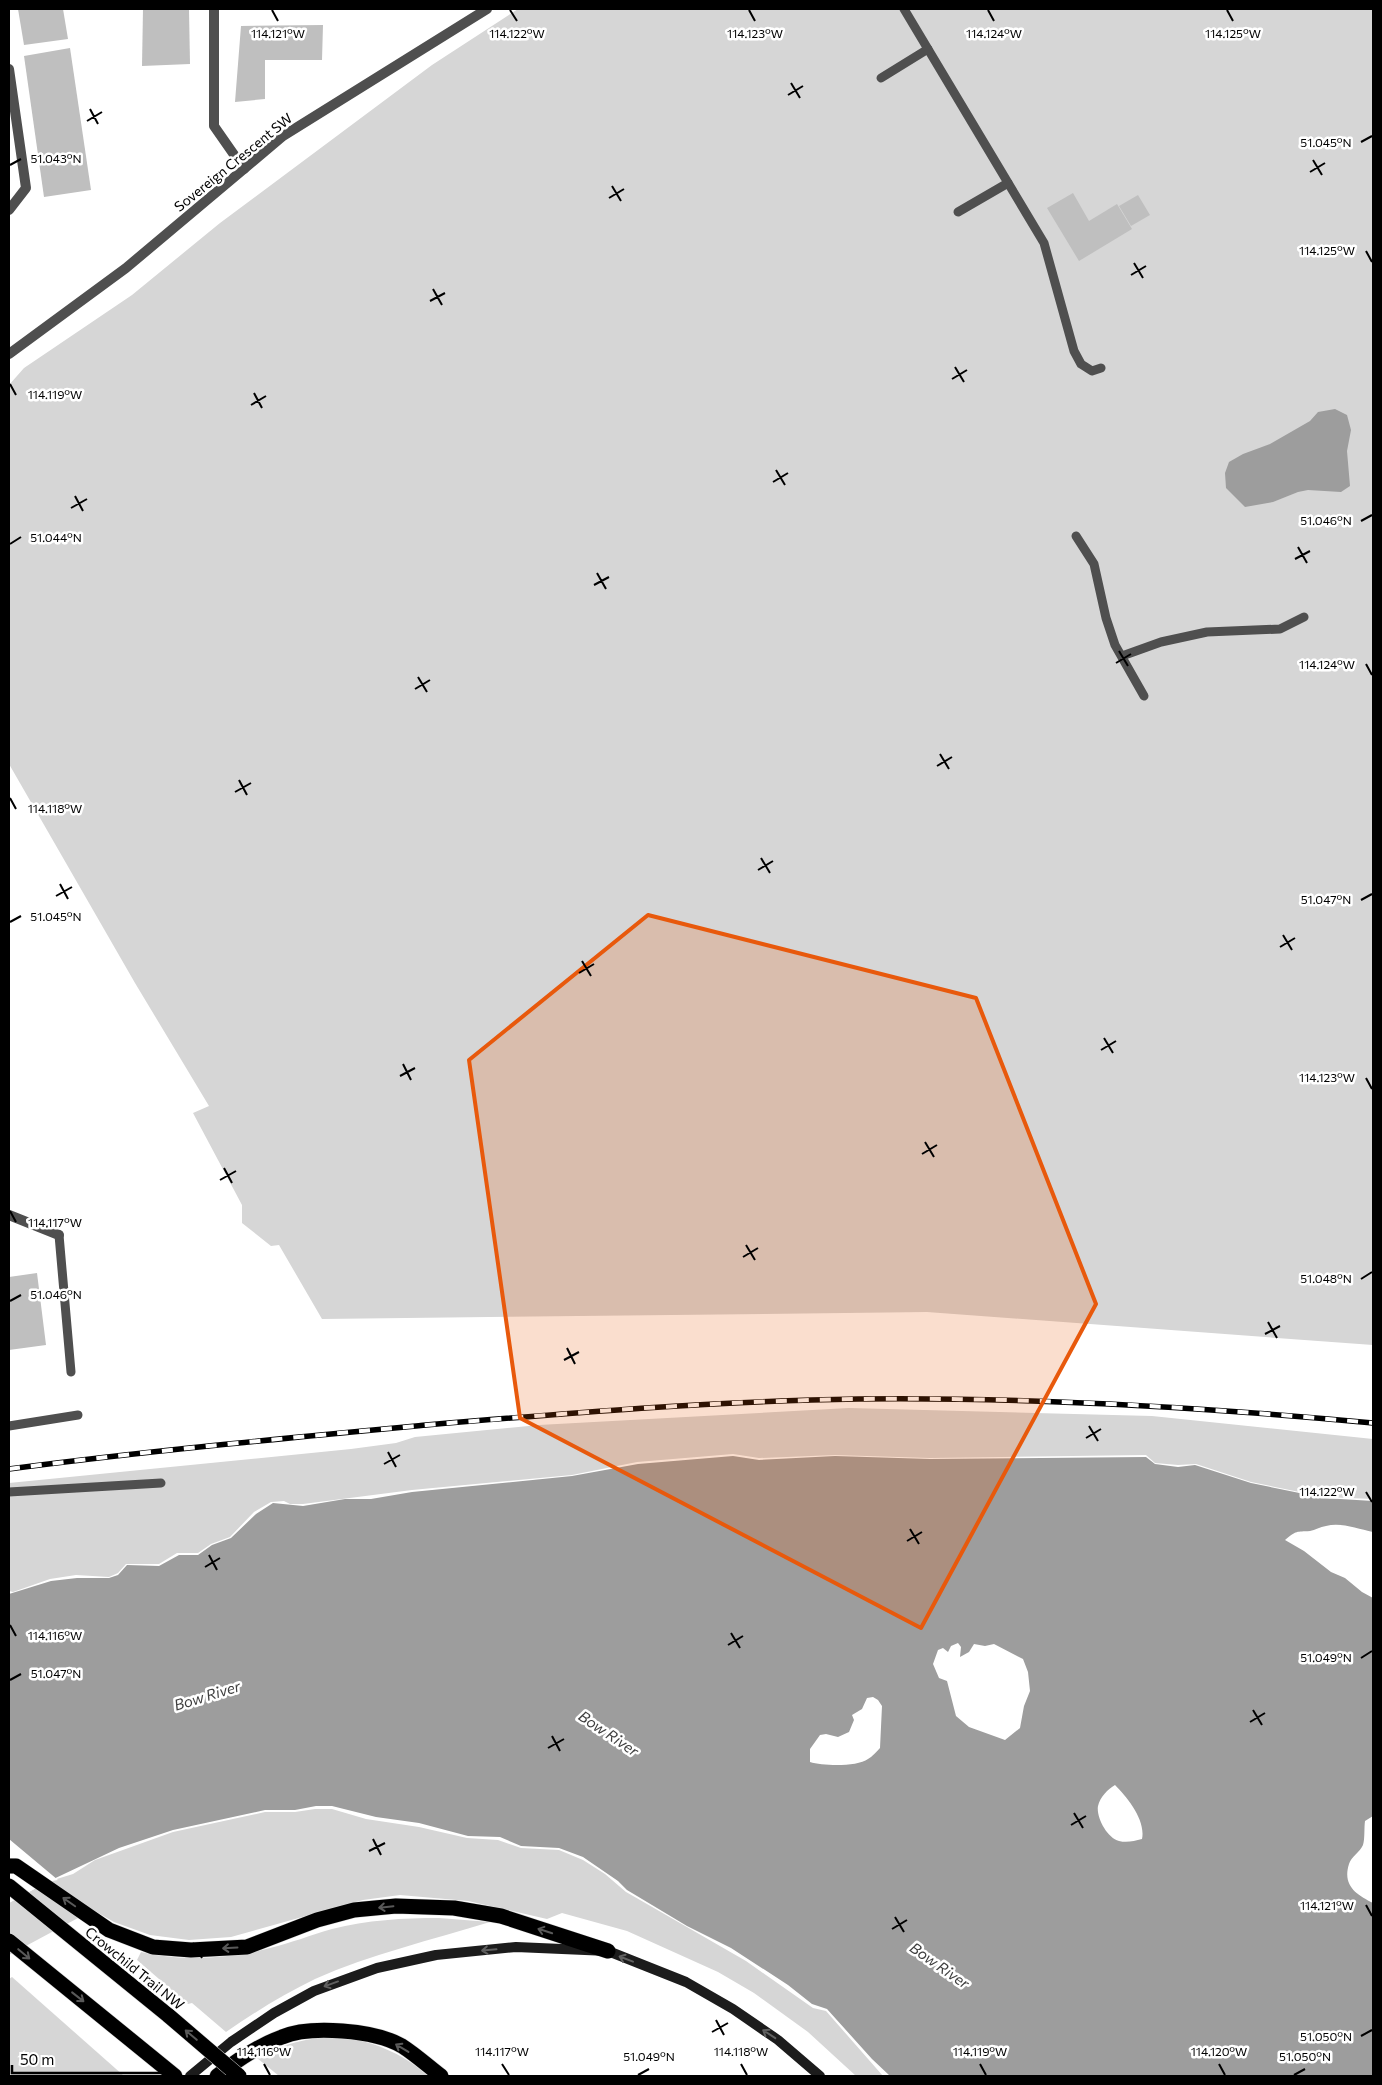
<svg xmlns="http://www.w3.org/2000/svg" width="1382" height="2085" viewBox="0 0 1382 2085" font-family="Commissioner,sans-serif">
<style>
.green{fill:#d6d6d6}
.water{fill:#9d9d9d;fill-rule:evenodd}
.pier{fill:#fff}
.building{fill:#bfbfbf}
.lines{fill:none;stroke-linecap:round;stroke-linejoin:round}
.highway-casing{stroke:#dbdbdb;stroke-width:16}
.lane{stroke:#4f4f4f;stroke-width:9}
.street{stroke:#4f4f4f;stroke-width:10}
.secondary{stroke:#1c1c1c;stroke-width:10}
.highway{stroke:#000;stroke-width:15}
.rail-casing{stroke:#000;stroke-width:5.5}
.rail{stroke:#fff;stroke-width:4;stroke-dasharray:11;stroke-linecap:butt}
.highway-bridge-casing{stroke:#dbdbdb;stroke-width:16;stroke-linecap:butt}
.highway-bridge{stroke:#000;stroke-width:15}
.oneway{stroke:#595959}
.oneway2{stroke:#606060}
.marked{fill:#e8590c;fill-opacity:0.2;stroke:#e8590c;stroke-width:4;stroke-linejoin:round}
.ticks{fill:none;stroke:#000;stroke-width:2}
.labels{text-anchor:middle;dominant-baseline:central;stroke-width:5;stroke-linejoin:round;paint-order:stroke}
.street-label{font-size:14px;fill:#000;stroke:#fff}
.water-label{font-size:15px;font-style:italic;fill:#3e3e3e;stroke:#fff}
.ticks-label{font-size:12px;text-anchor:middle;fill:#000;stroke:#fff;stroke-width:5;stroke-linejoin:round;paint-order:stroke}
</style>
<rect width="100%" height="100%" fill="#fff"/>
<g class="green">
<polygon points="518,9 1373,9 1373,1345 927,1312 322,1319 279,1245 271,1246 242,1223 242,1205 193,1113 209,1106 135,983 9,764 9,385 24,368 132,295 220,223 432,65"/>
<polygon points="849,1408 1152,1416 1373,1439 1373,1499 1324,1497 1251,1482 1196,1464 1178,1465 1155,1463 1146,1455 930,1458 835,1455 759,1458 733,1454 637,1462 572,1475 412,1490 303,1504 290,1504 284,1501 271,1502 254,1512 230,1537 211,1544 198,1553 177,1553 159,1564 126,1564 118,1573 109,1577 76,1575 50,1579 13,1592 9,1591 9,1483 351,1449 396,1443 415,1437 539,1425"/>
<polygon points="315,1809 332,1809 366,1819 419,1827 467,1838 498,1840 521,1848 559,1850 583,1860 605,1874 626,1892 640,1900 746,1961 813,2008 826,2011 883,2076 856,2076 808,2032 754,1993 718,1972 627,1931 562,1913 547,1919 468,1901 400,1895 363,1900 231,1937 189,1940 150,1935 114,1922 93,1910 9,1955 9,1903 47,1882 73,1874 95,1860 173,1832 265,1812 295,1812"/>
<path d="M439 1918 490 1922C432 1940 371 1954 315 1979 284 1994 255 2012 226 2032L192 2003 188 2004 137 1960 141 1952C183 1962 227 1959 270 1948 291 1943 311 1935 332 1929 367 1920 403 1918 439 1918Z"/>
<polygon points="12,1977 124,2076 9,2076 9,1979"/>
<path d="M337 2036C372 2041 401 2052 428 2076H279L257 2058C283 2043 308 2038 337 2036Z"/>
</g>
<g class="water">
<polygon points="1335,409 1347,415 1351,430 1347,451 1350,486 1341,492 1308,490 1298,492 1273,502 1245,507 1226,488 1225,473 1229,462 1243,454 1270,444 1310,421 1318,412"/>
<path d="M733 1456 759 1460 835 1456 930 1459 1146 1457 1155 1464 1178 1467 1195 1465 1251 1483 1324 1498 1373 1501V1532C1358 1529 1341 1522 1326 1526 1320 1527 1315 1530 1310 1531 1296 1532 1297 1530 1285 1540L1304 1551 1331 1572 1345 1578 1362 1592 1373 1598V1816L1365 1821C1364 1828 1365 1839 1363 1845 1360 1852 1351 1857 1349 1864 1342 1886 1357 1895 1373 1903V2076H890L872 2059 827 2009 812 2004 788 1985 731 1948 687 1926 627 1890 618 1881 583 1857 559 1848 521 1846 500 1837 468 1836 419 1823 376 1817 332 1806H316L295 1810H265L173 1830 119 1848 9 1900V1594L51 1581 77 1578H109L118 1575 127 1565 159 1566 179 1555H198L212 1545 231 1538 256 1514 273 1503 303 1506 345 1499H371L412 1492 572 1476 638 1464ZM958 1643 961 1647 960 1657 969 1652 974 1644 985 1646 994 1644 1023 1659 1028 1672 1030 1691 1024 1706 1020 1728 1005 1740 969 1727 956 1716 947 1681 939 1678 933 1664 938 1650 943 1648 948 1652 951 1646ZM873 1697 878 1700 882 1706 880 1748C876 1752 872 1757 868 1759 857 1767 823 1766 810 1762V1749L820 1735 826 1734 838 1737 849 1732 854 1720 852 1715 862 1709 867 1698ZM1115 1785C1127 1797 1146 1820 1142 1839 1134 1841 1127 1843 1119 1841 1107 1838 1096 1817 1098 1806 1100 1797 1108 1789 1115 1785Z"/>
</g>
<polygon class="pier" points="9,1839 58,1880 47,1882 9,1903"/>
<g class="building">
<polygon points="18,9 63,9 68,39 24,45"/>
<polygon points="143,9 189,9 190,64 142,66"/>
<polygon points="323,25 322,60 265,60 265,99 235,102 241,26"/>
<polygon points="70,48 91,190 44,197 24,56"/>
<polygon points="1073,193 1089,221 1117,204 1132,229 1079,261 1047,208"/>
<polygon points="1138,195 1150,215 1131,226 1119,206"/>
<polygon points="37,1273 46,1345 9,1350 9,1277"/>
</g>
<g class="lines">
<g class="highway-casing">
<g id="highway">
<polyline points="9,1866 16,1866 109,1930 153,1947 191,1950 247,1947 317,1920 354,1910 396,1906 454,1908 501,1916 608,1951"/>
<polyline points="9,1886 169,2016"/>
<polyline points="9,1941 175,2076"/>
<path d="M217 2076C237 2060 257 2046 282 2037 310 2025 375 2030 402 2046 416 2055 428 2066 441 2076"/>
</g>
</g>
<g class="lane">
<polyline points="904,9 1044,243 1074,351 1081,364 1092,371 1101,368"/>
<polyline points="881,78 928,49"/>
<polyline points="958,212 1008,183"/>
<polyline points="1076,536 1094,564 1106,618 1115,645 1144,696"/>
<polyline points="1122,656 1161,642 1207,632 1280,629 1304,617"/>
<polyline points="59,1235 71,1372"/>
<polyline points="9,1426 78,1415"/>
<polyline points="9,1492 161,1483"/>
</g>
<g class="street">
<polyline points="214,9 214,126 244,169"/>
<polyline points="9,69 26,188 9,210"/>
<polyline points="9,354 126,268 283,136 487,9"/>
<polyline points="9,1215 59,1235"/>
</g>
<polyline class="secondary" points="190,2076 231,2042 274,2013 314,1991 377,1968 436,1955 516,1947 608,1951 686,1982 733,2009 778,2040 820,2076"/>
<use href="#highway" class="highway"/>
<g class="rail-casing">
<path id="rail" d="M9 1469C147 1451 287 1438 426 1425 569 1413 714 1401 858 1399 1030 1397 1202 1407 1373 1423"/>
</g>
<use href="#rail" class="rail"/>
<g class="highway-bridge-casing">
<polyline id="highway-bridge" points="169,2016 239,2076"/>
</g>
<use href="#highway-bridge" class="highway-bridge"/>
</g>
<defs><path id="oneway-shaft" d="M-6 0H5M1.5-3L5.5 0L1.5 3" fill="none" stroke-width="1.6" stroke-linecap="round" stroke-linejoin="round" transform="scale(1.25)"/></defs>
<g class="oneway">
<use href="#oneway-shaft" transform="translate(69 1902) rotate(-145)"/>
<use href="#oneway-shaft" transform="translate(386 1907) rotate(174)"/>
<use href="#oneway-shaft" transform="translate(545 1931) rotate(-162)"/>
<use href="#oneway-shaft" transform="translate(230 1948) rotate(177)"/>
<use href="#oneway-shaft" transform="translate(24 1954) rotate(40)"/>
<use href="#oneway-shaft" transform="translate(78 1997) rotate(38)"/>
<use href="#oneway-shaft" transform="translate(191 2035) rotate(-140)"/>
<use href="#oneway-shaft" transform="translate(402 2048) rotate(-149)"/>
</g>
<g class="oneway2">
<use href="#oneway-shaft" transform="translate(489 1950) rotate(175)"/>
<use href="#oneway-shaft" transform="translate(626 1959) rotate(-159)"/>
<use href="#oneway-shaft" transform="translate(331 1984) rotate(160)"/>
<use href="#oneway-shaft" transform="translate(769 2034) rotate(-147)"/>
</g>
<path class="marked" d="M648 915 976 998 1096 1304 921 1628 520 1418 469 1060Z"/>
<path class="ticks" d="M272 10 278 21M510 10 517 21M749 10 755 21M988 10 994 21M1227 10 1233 21M791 83 800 98M788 95 803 86M90 109 98 124M87 121 102 112M1361 142 1372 136M1313 160 1322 175M10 165 21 159M1310 172 1325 163M612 186 621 201M609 198 624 189M1366 251 1372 262M1134 263 1143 278M1131 275 1146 266M433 289 442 305M430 301 445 293M955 367 964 382M952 379 967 370M10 384 16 395M254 393 262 408M251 405 266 396M776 470 785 485M773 482 788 473M75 496 83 511M71 508 87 499M1361 521 1372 515M10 544 21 537M1298 547 1307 563M1295 559 1310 551M597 573 606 589M594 585 609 577M1119 651 1128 666M1116 663 1131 654M1366 664 1372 675M418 677 427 692M415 689 430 680M940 754 949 769M937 766 952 757M239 780 247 795M235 792 251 783M10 798 16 809M761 858 770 873M758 870 773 861M60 884 68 899M56 896 72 887M1361 900 1372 894M10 922 21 916M1283 935 1292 950M1280 947 1295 938M582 961 591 976M579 973 594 964M1104 1038 1113 1053M1101 1050 1116 1041M403 1064 411 1080M400 1076 415 1068M1366 1078 1372 1089M925 1142 934 1157M922 1154 937 1145M224 1168 232 1183M220 1180 236 1171M10 1211 16 1222M746 1245 755 1260M743 1257 758 1248M1361 1279 1372 1272M10 1301 21 1295M1268 1322 1277 1338M1265 1334 1280 1326M567 1348 575 1364M564 1360 579 1352M1089 1426 1098 1441M1086 1438 1101 1429M388 1452 396 1467M384 1464 400 1455M1366 1492 1372 1502M910 1529 919 1544M907 1541 922 1532M209 1555 217 1570M205 1567 220 1558M10 1625 16 1636M731 1633 740 1648M728 1645 743 1636M1361 1658 1372 1651M10 1680 21 1674M1253 1710 1262 1725M1250 1722 1265 1713M552 1736 560 1751M548 1748 564 1739M1074 1813 1083 1828M1071 1825 1086 1816M373 1839 381 1855M369 1851 385 1843M1366 1905 1372 1916M895 1917 904 1932M892 1929 907 1920M193 1943 202 1958M190 1955 205 1946M716 2020 724 2035M712 2032 728 2023M1361 2036 1372 2030M264 2064 270 2075M502 2064 509 2075M741 2064 747 2075M980 2064 986 2075M1219 2064 1225 2075M638 2075 649 2069M1294 2075 1305 2069"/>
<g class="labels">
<g class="street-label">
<text transform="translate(233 162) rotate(-39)">Sovereign Crescent SW</text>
<text transform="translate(135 1968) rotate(39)">Crowchild Trail NW</text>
</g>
<g class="water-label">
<text transform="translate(207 1695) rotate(-17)">Bow River</text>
<text transform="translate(609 1733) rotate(34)">Bow River</text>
<text transform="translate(940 1965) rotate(35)">Bow River</text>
</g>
</g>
<g class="ticks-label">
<text x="278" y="38">114.121°W</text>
<text x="517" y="38">114.122°W</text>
<text x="755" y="38">114.123°W</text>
<text x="994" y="38">114.124°W</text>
<text x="1233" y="38">114.125°W</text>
<text x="1326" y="147">51.045°N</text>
<text x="56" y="163">51.043°N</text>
<text x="1327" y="255">114.125°W</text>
<text x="55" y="399">114.119°W</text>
<text x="1326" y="525">51.046°N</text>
<text x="56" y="542">51.044°N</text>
<text x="1327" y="669">114.124°W</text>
<text x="55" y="813">114.118°W</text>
<text x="1326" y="904">51.047°N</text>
<text x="56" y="921">51.045°N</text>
<text x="1327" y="1082">114.123°W</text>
<text x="55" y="1227">114.117°W</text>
<text x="1326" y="1283">51.048°N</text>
<text x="56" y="1299">51.046°N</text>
<text x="1327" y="1496">114.122°W</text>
<text x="55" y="1640">114.116°W</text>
<text x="1326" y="1662">51.049°N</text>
<text x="56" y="1678">51.047°N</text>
<text x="1327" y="1910">114.121°W</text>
<text x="1326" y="2041">51.050°N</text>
<text x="264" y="2056">114.116°W</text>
<text x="502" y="2056">114.117°W</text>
<text x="741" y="2056">114.118°W</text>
<text x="980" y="2056">114.119°W</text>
<text x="1219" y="2056">114.120°W</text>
<text x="649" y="2061">51.049°N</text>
<text x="1305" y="2061">51.050°N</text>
</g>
<rect width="1382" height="2085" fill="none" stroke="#000000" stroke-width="20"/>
<path d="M12 2065v8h148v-8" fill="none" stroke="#000000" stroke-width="2.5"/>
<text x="20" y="2065" font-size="15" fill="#000000" stroke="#ffffff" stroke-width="4" paint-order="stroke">50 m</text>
</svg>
